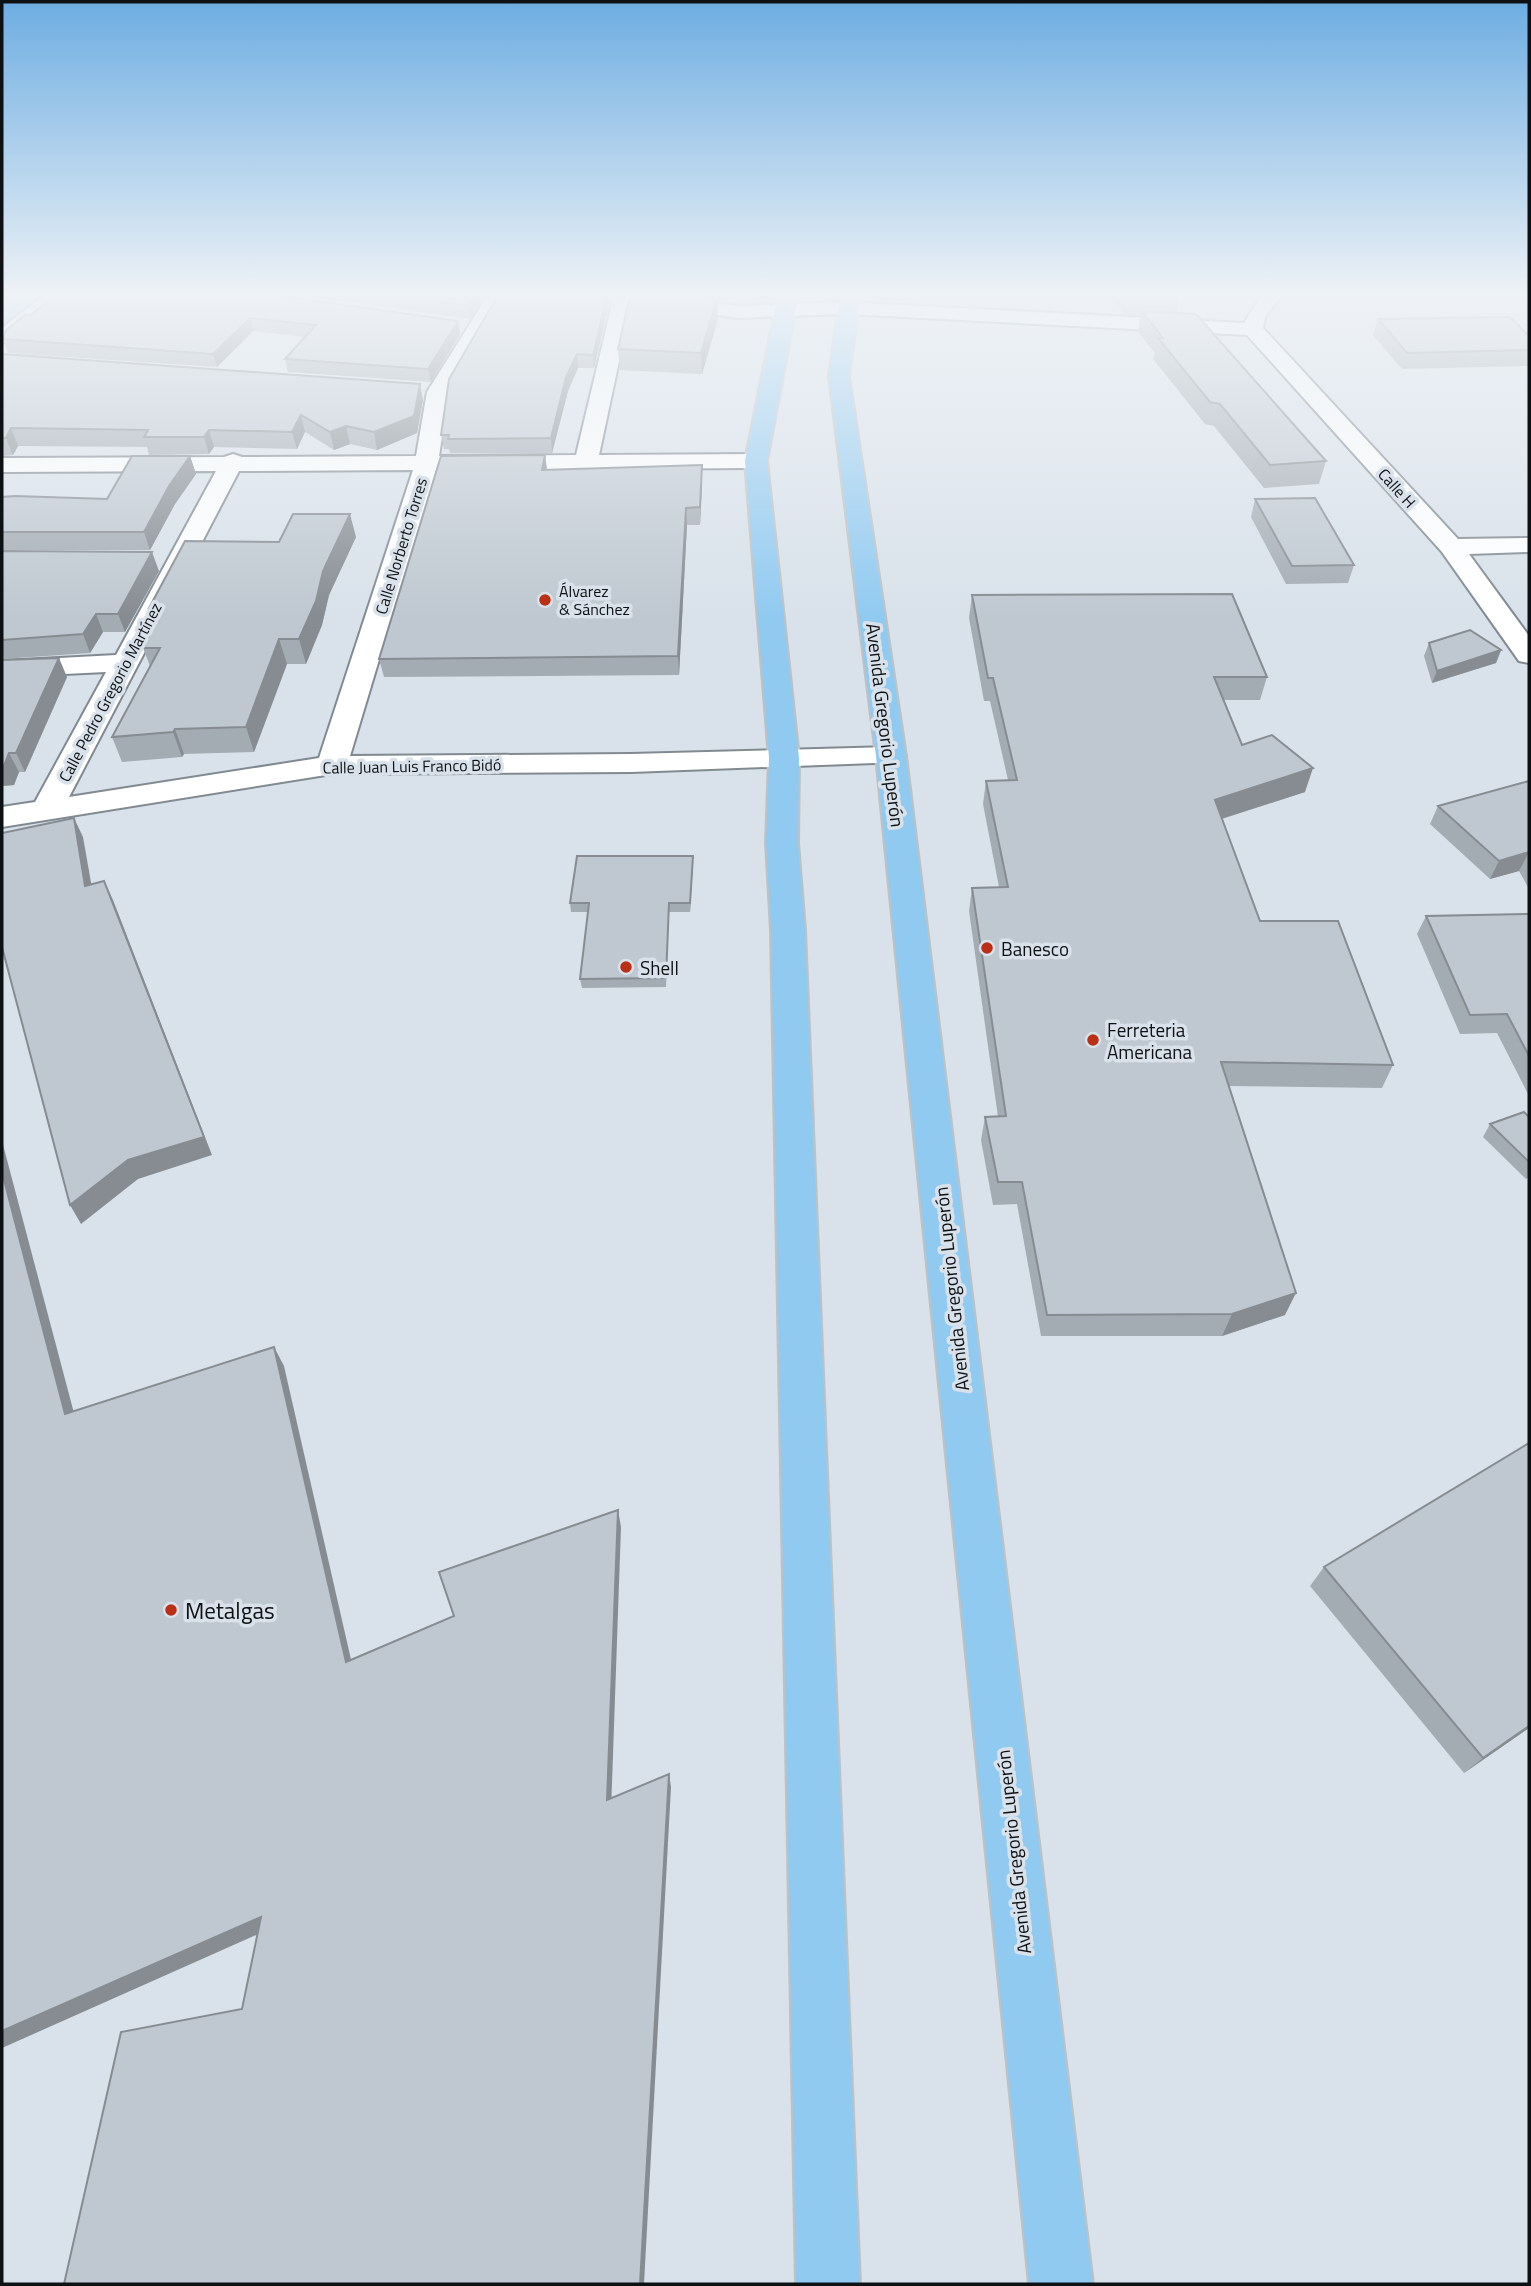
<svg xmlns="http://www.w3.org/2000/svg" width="1531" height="2286" viewBox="0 0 1531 2286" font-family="'Titillium Web',sans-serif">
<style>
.green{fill:#97c9f0}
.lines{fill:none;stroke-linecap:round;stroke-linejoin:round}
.street-casing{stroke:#818a90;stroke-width:4}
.secondary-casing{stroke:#818a90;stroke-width:4}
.primary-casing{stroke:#c0c1c2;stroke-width:4}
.street{fill:#fff;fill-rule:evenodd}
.secondary{fill:#fff;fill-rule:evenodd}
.primary{fill:#91caf1;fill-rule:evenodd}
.wall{fill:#a4acb3}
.shaded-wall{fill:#868c92}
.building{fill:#bfc8d0;stroke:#868c92;stroke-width:2}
.poi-dot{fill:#bb2f17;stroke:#d9e2ea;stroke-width:2.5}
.labels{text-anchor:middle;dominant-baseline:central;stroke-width:7;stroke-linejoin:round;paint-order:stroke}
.far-street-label{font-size:16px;fill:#0e1114;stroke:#d9e2ea}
.far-poi-label{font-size:16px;fill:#0e1114;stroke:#d9e2ea;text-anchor:start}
.street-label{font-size:19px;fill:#0e1114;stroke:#d9e2ea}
.poi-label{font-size:19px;fill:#0e1114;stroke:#d9e2ea;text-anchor:start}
.near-poi-label{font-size:23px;fill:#0e1114;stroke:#d9e2ea;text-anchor:start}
</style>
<rect width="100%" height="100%" fill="#d9e2ea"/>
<polygon class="green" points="2,295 42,295 2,327"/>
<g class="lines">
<g class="street-casing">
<g id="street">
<polygon points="44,295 66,295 9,341 2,343 2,328"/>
<path d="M488 295H507L449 392 439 456 576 455 614 296 633 295 599 455 756 454 767 461 756 468 436 470 350 756 631 754 891 747 901 750 906 756 901 762 631 772 332 774 2 827V807L35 802 106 672 2 677V661L116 655 216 471 2 472V458L224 457 233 454 242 457 416 456 427 392ZM413 470 319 758 69 797 239 471Z"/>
<polygon points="1262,295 1282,295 1265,317 1263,328 1458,539 1529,538 1529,552 1469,554 1529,636 1529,663 1519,661 1442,552 1247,335 846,314 836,308 846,302 1244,323"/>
</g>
</g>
<g class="secondary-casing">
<polygon id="secondary" points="608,295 658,295 738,306 846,302 856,308 846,314 738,318 618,301"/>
</g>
<g class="primary-casing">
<g id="primary">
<polygon points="778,295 798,295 767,461 799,758 798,843 805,930 860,2284 796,2284 771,930 766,843 769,758 745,461"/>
<polygon points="840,295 860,295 849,376 906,756 1093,2284 1029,2284 876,756 829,376"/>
</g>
</g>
<use href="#street" class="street"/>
<use href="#secondary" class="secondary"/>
<use href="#primary" class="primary"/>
</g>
<g class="wall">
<polygon points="303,295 485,295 470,319"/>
<polygon points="1108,295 1174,295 1179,301 1177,313 1326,461 1319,484 1264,488 1214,426 1205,424 1153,359 1155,353 1138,332 1141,315 1124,314"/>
<polygon points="610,300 594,368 578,368 568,391 552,453 450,453 449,449 444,449 441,435"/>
<polygon points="31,315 458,321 460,334 431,382 288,372 285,359 305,337 253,331 217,367 8,353 3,339"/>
<polygon points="718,319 702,374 620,370 618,349"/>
<polygon points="1378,319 1529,336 1529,366 1402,369 1373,335"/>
<polygon points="2,354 423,400 417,433 377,450 350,444 334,450 305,432 297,449 214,447 209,454 149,455 147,447 18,446 13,455 2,456"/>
<polygon points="545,455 547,469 702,482 700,525 687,525 679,675 384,677 379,659"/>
<polygon points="190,456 196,474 175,504 150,550 2,550 2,497 107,499"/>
<polygon points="1255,499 1354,565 1348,583 1286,584 1251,517"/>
<polygon points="356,537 329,595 322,625 306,664 287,664 254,752 184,754 182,757 122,762 112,737 150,666 143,648 155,624 149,608 279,542"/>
<polygon points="2,551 159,571 125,632 103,632 90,653 2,659"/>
<polygon points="972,595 1267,677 1260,700 1223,700 1242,745 1305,792 1222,819 1260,921 1393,1065 1382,1088 1228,1086 1285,1315 1222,1336 1041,1336 1017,1204 993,1205 981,1140 985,1117 998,1117 969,911 972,888 999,887 983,804 986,781 1008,780 990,701 984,701 969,618"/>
<polygon points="1429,643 1501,650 1496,663 1432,683 1424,656"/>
<polygon points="2,660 67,677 25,772 19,772 14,785 2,786"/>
<polygon points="1529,781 1529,889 1519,871 1490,879 1430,824 1438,806"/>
<polygon points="693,856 690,912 669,912 666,987 582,988 580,979 588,912 571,912 570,903"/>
<polygon points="1529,914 1529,1096 1497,1033 1460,1034 1417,934 1426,916"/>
<polygon points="1529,1117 1529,1177 1526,1179 1483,1137 1490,1124"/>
<polygon points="1529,1443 1529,1728 1464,1773 1310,1586 1324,1567"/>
</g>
<g class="shaded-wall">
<polygon points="475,295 485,295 470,319 468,306"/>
<polygon points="607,295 610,295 610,300 594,368 593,355"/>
<polygon points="717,298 718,319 702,374 701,353"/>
<polygon points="250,318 253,331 217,367 213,354"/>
<polygon points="458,321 460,334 431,382 428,369"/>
<polygon points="577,354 578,368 568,391 552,453 551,438 566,377"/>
<polygon points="420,384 423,400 417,433 377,450 374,432"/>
<polygon points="301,415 305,432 297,449 292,432"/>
<polygon points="346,426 350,444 334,450 330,432"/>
<polygon points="11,428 18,446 13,455 6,438"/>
<polygon points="209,430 214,447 209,454 204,437"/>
<polygon points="545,455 547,472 542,470"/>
<polygon points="190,456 196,474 175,504 150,550 144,532 169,486"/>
<polygon points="702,465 702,482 700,525 700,507"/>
<polygon points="686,508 687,525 679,675 678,656"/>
<polygon points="350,514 356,537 329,595 322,625 306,664 299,639 323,571"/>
<polygon points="152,552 159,571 125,632 118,614"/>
<polygon points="96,614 103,632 90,653 83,634"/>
<polygon points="279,639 287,664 254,752 246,727"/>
<polygon points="1501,650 1496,663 1432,683 1437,671"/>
<polygon points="59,658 67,677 25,772 16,753"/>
<polygon points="175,729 184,754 182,757 173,732"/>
<polygon points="9,753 19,772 14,785 2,786 2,766"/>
<polygon points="1313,768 1305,792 1208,823 1215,800"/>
<polygon points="74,818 83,837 95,905 85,886"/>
<polygon points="1529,852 1519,871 1490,879 1499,861"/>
<polygon points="693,856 693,865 690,912 690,903"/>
<polygon points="104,881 113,900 212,1155 138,1179 81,1224 70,1205"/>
<polygon points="2,1141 79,1432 65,1414 2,1172"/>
<polygon points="1296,1293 1285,1315 1222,1336 1232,1314"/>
<polygon points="274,1347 284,1366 355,1677 346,1662"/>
<polygon points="618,1510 621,1527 611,1812 607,1800"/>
<polygon points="1529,1726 1529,1728 1464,1773 1483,1758"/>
<polygon points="669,1774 671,1787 644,2284 640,2284"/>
<polygon points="261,1917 274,1927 2,2048 2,2031"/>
</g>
<g class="building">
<polygon points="55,295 273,295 458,321 428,369 285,359 316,325 250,318 213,354 3,339 6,330 25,315 31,315"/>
<polygon points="390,295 475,295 468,306"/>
<polygon points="498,295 607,295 593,355 577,354 566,377 551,438 448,439 449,435 441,435 449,379"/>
<polygon points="630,295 694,295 717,298 701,353 618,349"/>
<polygon points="1123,295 1174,295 1179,301 1126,298"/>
<polygon points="1142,311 1196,314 1326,461 1270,465 1220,404 1210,402 1158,338 1163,338"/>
<polygon points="1510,317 1529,336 1529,350 1407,353 1378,319"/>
<polygon points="2,354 420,384 414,416 374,432 346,426 330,432 301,415 292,432 209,430 204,437 144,437 148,430 11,428 6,438 2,438"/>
<polygon points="545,455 542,470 702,465 700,507 686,508 678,656 379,659 441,456"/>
<polygon points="132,456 190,456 169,486 144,532 2,532 2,497 15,496 107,499"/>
<polygon points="1315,498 1354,565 1292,566 1255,499"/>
<polygon points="293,514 350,514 323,571 316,601 299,639 279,639 246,727 175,729 173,732 112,737 160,648 143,648 162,608 149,608 185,541 279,542"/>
<polygon points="2,551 152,552 118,614 96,614 83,634 2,640"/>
<polygon points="1232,594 1267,677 1214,677 1242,745 1272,735 1313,768 1215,800 1260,921 1338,921 1393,1065 1221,1062 1296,1293 1232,1314 1047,1315 1022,1182 998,1182 985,1117 1006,1116 972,888 1008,887 986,781 1017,780 993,678 988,678 972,595"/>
<polygon points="1470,630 1501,650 1437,671 1429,643"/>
<polygon points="59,658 16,753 9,753 4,766 2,766 2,660"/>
<polygon points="1529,781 1529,853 1529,852 1499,861 1438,806"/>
<polygon points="74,818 85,886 104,881 204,1137 128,1160 70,1205 2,947 2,833"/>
<polygon points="577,856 693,856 690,903 669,903 666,978 580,979 589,903 570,903"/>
<polygon points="1529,914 1529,1056 1507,1014 1470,1015 1426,916"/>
<polygon points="1524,1112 1529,1117 1529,1162 1490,1124"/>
<polygon points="2,1172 65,1414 274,1347 346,1662 454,1616 439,1572 618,1510 607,1800 669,1774 640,2284 64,2284 121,2032 242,2009 261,1917 2,2031"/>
<polygon points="1529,1443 1529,1726 1483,1758 1324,1567"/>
</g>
<linearGradient id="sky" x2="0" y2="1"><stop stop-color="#6dade2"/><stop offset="0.48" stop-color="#eef2f6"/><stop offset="1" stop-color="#eef2f6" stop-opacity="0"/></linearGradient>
<rect width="1531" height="615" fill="url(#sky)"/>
<g class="poi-dot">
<circle cx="545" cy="600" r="7"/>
<circle cx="987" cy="948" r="7"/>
<circle cx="626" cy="967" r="7"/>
<circle cx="1093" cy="1040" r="7"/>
<circle cx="171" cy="1610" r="7"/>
</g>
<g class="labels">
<g class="far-street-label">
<text transform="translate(1397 488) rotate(48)">Calle H</text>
<text transform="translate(401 546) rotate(-73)">Calle Norberto Torres</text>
<text transform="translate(110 692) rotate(-62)">Calle Pedro Gregorio Martínez</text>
<text transform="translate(412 766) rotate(-1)">Calle Juan Luis Franco Bidó</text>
</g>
<g class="far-poi-label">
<text x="559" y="591">Álvarez<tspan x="559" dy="18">&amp; Sánchez</tspan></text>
</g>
<g class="street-label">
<text transform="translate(886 725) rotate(83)">Avenida Gregorio Luperón</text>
<text transform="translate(951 1289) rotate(-96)">Avenida Gregorio Luperón</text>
<text transform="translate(1013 1852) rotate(-96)">Avenida Gregorio Luperón</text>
</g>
<g class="poi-label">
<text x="1001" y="948">Banesco</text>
<text x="640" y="967">Shell</text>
<text x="1107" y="1029">Ferreteria<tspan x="1107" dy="22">Americana</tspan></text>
</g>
<g class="near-poi-label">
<text x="185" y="1610">Metalgas</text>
</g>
</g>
<rect width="1531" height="2286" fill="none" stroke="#0e1114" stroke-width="7"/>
</svg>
